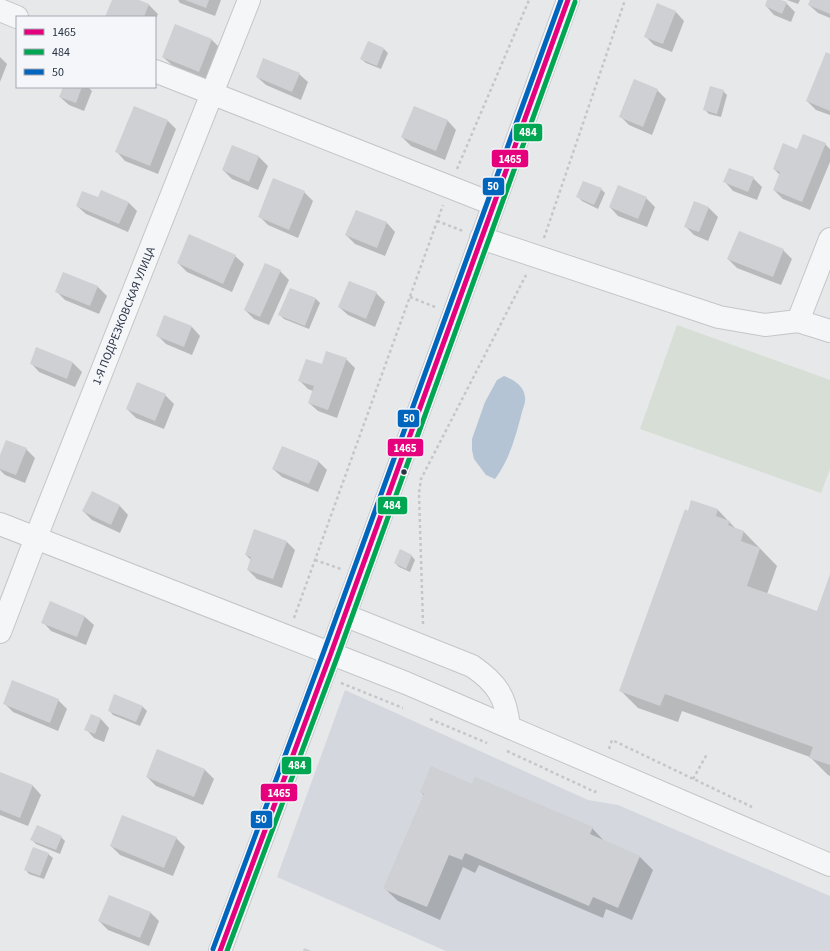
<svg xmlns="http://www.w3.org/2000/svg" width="830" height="951" viewBox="0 0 830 951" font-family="'Source Sans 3',sans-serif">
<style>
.built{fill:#d4d7dd}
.green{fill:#d6ded6}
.water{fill:#b4c4d5}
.shadow{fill:#0003}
.building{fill:#ced0d3}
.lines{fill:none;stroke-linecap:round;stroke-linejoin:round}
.minor-casing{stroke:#c4c6c8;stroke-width:24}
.path{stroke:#c5c6ca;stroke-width:2.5;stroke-dasharray:3 3;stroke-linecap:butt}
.minor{stroke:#f5f6f7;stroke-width:22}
.bus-1-casing{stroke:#f4f6f9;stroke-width:8}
.bus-2-casing{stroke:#f4f6f9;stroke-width:8}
.bus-3-casing{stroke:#f4f6f9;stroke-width:8}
.bus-1{stroke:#e5007d;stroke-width:5}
.bus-2{stroke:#00a651;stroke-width:5}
.bus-3{stroke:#0065bd;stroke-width:5}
.bus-dot{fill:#2b3445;stroke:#f4f6f9;stroke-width:1.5}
.labels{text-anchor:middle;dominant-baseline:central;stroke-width:3.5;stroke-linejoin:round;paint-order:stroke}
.street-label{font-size:12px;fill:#2b3445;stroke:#f4f6f9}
.line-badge{stroke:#f4f6f9;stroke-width:1.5}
.badge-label{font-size:11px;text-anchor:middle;font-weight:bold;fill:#fff}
</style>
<rect width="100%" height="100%" fill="#e6e8ea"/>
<polygon class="built" points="345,690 588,800 618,805 830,896 830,951 446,951 277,877"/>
<polygon class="green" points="677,325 830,380 830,469 821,493 640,429"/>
<path class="water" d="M504 376C514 380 524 386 525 397 526 402 523 408 522 412 516 435 510 459 495 479L486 475 474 459 472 450V439L485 402 497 380Z"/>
<g class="shadow">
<polygon points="113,0 136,0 149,5 158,14 155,20 155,17 106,17"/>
<polygon points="178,0 221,0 215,16 180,3"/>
<polygon points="768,0 778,0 786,3 795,12 791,22 774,15 766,6"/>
<polygon points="787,0 800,0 798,4"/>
<polygon points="811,0 830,0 830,18 818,13 809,5"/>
<polygon points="676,12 684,21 672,52 654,45 645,36"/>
<polygon points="212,40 220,48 208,80 172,65 163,57"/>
<polygon points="384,49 388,53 381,69 366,63 361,59"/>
<polygon points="830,55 830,115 816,110 807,101"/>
<polygon points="0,57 7,64 0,82"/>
<polygon points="299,74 308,82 301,100 266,85 257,77"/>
<polygon points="64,87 88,87 92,91 84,111 69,105 60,97"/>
<polygon points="657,90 666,99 652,135 629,125 620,116"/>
<polygon points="723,91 727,95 721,117 709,114 704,109"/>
<polygon points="414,107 448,121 456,130 445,160 411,146 402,137"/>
<polygon points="168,121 176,129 158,174 125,161 117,152"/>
<polygon points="825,144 830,149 830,162 810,210 783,199 774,190 780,175 774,169 797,150"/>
<polygon points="233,147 259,157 268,166 258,190 232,179 223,170"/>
<polygon points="753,178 762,187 757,200 733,191 725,182"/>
<polygon points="601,189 605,193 598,209 582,201 578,197"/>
<polygon points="304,192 313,201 298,238 268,225 259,216"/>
<polygon points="646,198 655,207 647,227 618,216 610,207"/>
<polygon points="98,199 128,202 137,211 128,232 86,214 77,206"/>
<polygon points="695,202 709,208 718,217 708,241 694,235 685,226"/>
<polygon points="356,211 387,223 395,232 385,256 355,244 346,235"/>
<polygon points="783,250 792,259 781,285 737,268 728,259"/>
<polygon points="235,256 244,264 232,292 187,272 178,263"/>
<polygon points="280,271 289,280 269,325 254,319 245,310"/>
<polygon points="64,273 98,287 107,296 99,314 65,300 56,291"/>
<polygon points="290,289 316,299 320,303 309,329 284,319 280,315"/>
<polygon points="376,293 385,302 375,327 348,315 339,307"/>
<polygon points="192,327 200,336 192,355 166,344 157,335"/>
<polygon points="37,348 73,363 82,372 75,387 39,372 31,363"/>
<polygon points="346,359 355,368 337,418 318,411 309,403 313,391 308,389 299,380 322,366"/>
<polygon points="165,395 174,404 164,429 136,418 127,409"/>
<polygon points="26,449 35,458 25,483 5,475 0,470 0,457"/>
<polygon points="318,461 327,470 318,492 282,477 273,469"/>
<polygon points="120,506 128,515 120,533 92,520 83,511"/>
<polygon points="718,510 737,530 744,532 777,566 767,594 817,612 830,577 830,776 828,775 810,757 682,711 678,722 638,708 621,691 688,512"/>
<polygon points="287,542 295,550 282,588 257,579 248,570 251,560 246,555"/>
<polygon points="411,555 415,560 410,572 399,567 395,563"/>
<polygon points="51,603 85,617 94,625 86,645 51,631 43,622"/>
<polygon points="58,700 67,709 58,731 13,712 4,703"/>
<polygon points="142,706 147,711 140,726 113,715 109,710"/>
<polygon points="91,716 101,719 109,728 104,742 94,738 86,729"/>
<polygon points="158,751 205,770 214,779 203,805 156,786 147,777"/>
<polygon points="0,773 33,786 41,795 28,826 0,815"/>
<polygon points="421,792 592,828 605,842 640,857 653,870 632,920 606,909 603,918 479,865 475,873 463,867 440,920 398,901 384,888 424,795"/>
<polygon points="61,837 65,841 60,854 36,844 32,840"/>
<polygon points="176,838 185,847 173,876 120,855 111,846"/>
<polygon points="48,854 53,858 44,879 29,874 25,869"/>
<polygon points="150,912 159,921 149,946 108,930 99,921"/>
</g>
<g class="building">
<polygon points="112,0 139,0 149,4 144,17 105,17"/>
<polygon points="185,0 209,0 206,8"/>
<polygon points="767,0 781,0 787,2 782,14 765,6"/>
<polygon points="810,0 830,0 830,14 808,5"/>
<polygon points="657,3 676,11 663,44 644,37"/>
<polygon points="175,24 212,39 199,72 162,57"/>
<polygon points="368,41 384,48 377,66 360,59"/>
<polygon points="826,52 830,54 830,111 806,101"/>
<polygon points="263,58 300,73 292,92 256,77"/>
<polygon points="634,79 658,89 643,127 619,117"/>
<polygon points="710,86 724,90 717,114 703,110"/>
<polygon points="63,87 82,87 76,103 59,97"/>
<polygon points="134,106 168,120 150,166 115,152"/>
<polygon points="414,106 448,120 436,151 401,137"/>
<polygon points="803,134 826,143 802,202 773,190 780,172 773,169 783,143 797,149"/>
<polygon points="232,145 259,156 249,182 222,170"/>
<polygon points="729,168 754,177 748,192 723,182"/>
<polygon points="273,178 305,191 289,230 258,217"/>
<polygon points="583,181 602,188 594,205 576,197"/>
<polygon points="618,185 647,197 638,219 609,207"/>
<polygon points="101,190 129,202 119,224 76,206 82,191 98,197"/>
<polygon points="694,201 709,207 699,232 684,227"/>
<polygon points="356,210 387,222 377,248 345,235"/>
<polygon points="739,231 784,249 773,277 727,259"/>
<polygon points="189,234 236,255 223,284 177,263"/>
<polygon points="265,263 281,270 260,317 244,310"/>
<polygon points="63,272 98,286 90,306 55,292"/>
<polygon points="349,281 377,292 366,319 338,307"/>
<polygon points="290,288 316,298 305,326 278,315"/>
<polygon points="164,315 192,326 184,347 156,336"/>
<polygon points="36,347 73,362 67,379 30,364"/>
<polygon points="326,351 347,358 328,410 308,403 314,386 298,381 306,359 322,364"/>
<polygon points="137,382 166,394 155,421 126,409"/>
<polygon points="6,440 27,448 16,475 0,469 0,455"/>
<polygon points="282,446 319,461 309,484 272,469"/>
<polygon points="92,491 120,505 111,525 82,511"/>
<polygon points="691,500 718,509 716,516 730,521 728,525 744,531 741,541 760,548 747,586 817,611 830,574 830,765 809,758 813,747 665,694 660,706 619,691 685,509 688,511"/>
<polygon points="254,529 287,541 273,579 247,570 251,557 245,555"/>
<polygon points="400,549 412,555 406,569 394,563"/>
<polygon points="50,601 85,616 77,637 41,623"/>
<polygon points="12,680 59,699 50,723 3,704"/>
<polygon points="114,694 143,706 136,722 108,711"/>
<polygon points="91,714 101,718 95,734 84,730"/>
<polygon points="157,749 205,769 194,797 146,777"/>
<polygon points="431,766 472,784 475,777 593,827 590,834 640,856 618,908 593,897 589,906 465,853 462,860 449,855 427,907 383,889 424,794 420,792"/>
<polygon points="0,772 33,785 20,818 0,810"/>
<polygon points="122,815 177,837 164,868 110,846"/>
<polygon points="37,825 62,836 56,850 30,840"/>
<polygon points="33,847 49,853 40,876 24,870"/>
<polygon points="109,895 151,912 140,938 98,921"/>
<polygon points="304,948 312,951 303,951"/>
</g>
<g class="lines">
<g class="minor-casing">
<g id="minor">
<polyline points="0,10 17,17"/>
<polyline points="155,71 493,204"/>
<polyline points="481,238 719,317 765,325 798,321 830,331"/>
<polyline points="798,321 830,239"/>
<polyline points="0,524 406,683 830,865"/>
<path d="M344 615 472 666C497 683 506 697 509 727"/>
<polyline points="0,632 42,522 249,0"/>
<polyline points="220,951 331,653 568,0"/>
</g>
</g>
<g class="path">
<polyline points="457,169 529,0"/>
<polyline points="437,221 463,231"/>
<polyline points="544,238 625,0"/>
<polyline points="410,297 435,307"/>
<polyline points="315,560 341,569"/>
<polyline points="294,618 443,205"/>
<polyline points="423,624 419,493 421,479 526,275"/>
<polyline points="341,683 403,708"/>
<polyline points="430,719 487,743"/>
<polyline points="609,749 612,740 752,807"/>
<polyline points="507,751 595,792 597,788"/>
<polyline points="693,779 707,754"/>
</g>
<use href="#minor" class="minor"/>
<g class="bus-1-casing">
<polyline id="bus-1" points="220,951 331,653 568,0"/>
</g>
<g class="bus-2-casing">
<polyline id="bus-2" points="227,951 338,655 575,2"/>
</g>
<g class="bus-3-casing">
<polyline id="bus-3" points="213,949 324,651 561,0"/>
</g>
<use href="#bus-1" class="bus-1"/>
<use href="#bus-2" class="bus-2"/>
<use href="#bus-3" class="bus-3"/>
</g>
<circle class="bus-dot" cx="404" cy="472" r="3.5"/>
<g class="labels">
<g class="street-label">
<text transform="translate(124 316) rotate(-68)">1-Я ПОДРЕЗКОВСКАЯ УЛИЦА</text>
</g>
</g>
<g class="line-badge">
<rect x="513" y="123" width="30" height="19" rx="4" fill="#00a651"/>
<rect x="491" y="149" width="38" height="19" rx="4" fill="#e5007d"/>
<rect x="482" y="177" width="23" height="19" rx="4" fill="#0065bd"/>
<rect x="397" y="409" width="23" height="19" rx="4" fill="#0065bd"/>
<rect x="387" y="438" width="37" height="19" rx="4" fill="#e5007d"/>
<rect x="377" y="496" width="31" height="19" rx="4" fill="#00a651"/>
<rect x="281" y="756" width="31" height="19" rx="4" fill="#00a651"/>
<rect x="260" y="783" width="38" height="19" rx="4" fill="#e5007d"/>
<rect x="250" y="810" width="23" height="19" rx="4" fill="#0065bd"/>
</g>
<g class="badge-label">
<text x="528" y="136">484</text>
<text x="510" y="163">1465</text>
<text x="493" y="190">50</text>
<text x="409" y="422">50</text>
<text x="405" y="452">1465</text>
<text x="392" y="509">484</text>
<text x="297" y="769">484</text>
<text x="279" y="797">1465</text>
<text x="261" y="823">50</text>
</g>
<rect x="16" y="16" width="140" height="72" fill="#f4f6f9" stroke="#a4a8b1"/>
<rect x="24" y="29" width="20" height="6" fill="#e5007d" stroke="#a4a8b1"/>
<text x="52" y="36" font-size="12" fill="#2b3445">1465</text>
<rect x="24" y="49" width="20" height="6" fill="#00a651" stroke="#a4a8b1"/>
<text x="52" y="56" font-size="12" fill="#2b3445">484</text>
<rect x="24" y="69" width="20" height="6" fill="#0065bd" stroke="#a4a8b1"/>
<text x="52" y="76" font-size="12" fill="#2b3445">50</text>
</svg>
